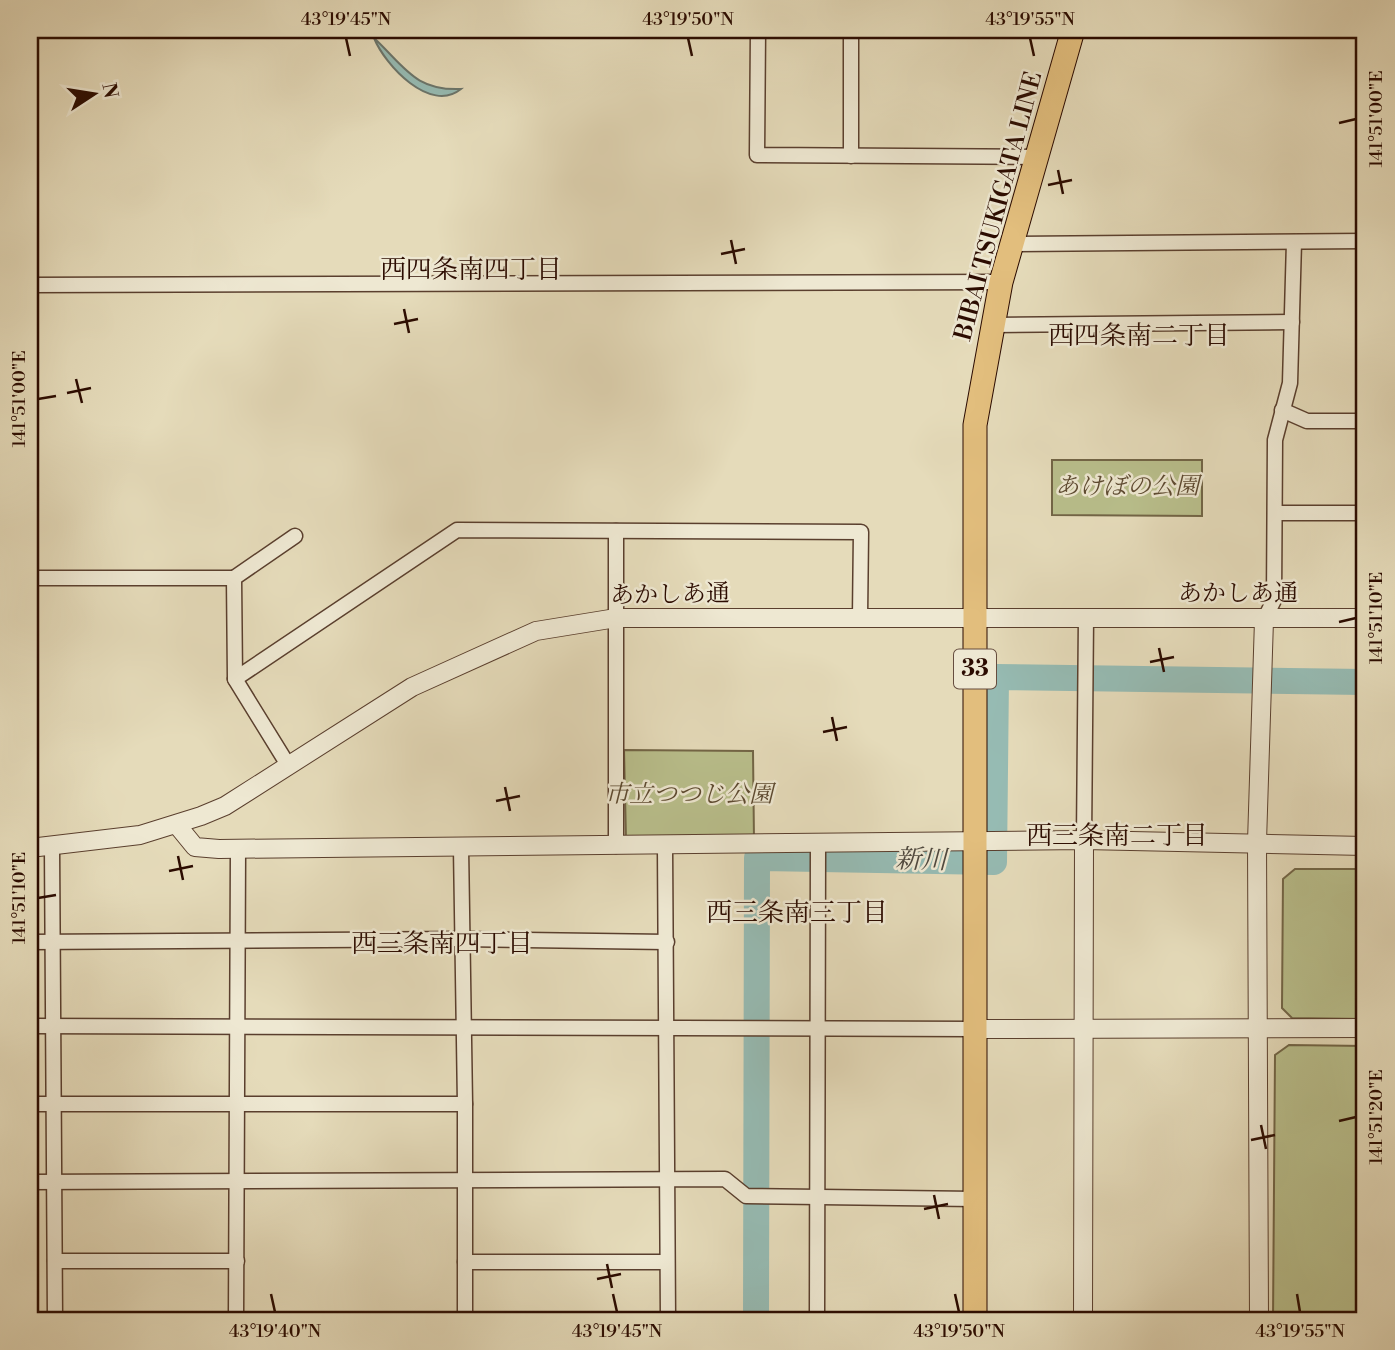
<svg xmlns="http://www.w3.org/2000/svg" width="1395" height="1350" viewBox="0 0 1395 1350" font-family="'Libre Bodoni','Noto Serif JP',serif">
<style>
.green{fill:#b9bf8c;stroke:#726546;stroke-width:2}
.water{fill:#96bbb3;stroke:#6b756b;stroke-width:2}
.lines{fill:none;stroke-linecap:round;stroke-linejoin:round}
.river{stroke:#96bbb3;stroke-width:26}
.minor-casing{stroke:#5a3f2e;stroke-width:17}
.tertiary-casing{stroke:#5a3f2e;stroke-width:20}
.primary-casing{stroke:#2b0b00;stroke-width:25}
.minor{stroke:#eee8d2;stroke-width:14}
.tertiary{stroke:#eee8d2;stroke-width:18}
.primary{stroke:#e2be7d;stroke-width:23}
.ticks{fill:none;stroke:#2b0b00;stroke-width:2.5}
.labels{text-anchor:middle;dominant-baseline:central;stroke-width:5;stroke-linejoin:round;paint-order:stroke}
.shield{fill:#eee8d2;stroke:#664d3f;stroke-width:2}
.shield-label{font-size:23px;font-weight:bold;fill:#2b0b00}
.street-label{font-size:24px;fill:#2b0b00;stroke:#eee8d2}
.park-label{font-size:24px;font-style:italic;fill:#5d4a31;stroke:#eee8d2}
.neighbourhood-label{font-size:26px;fill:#2b0b00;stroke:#eee8d2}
.water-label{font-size:26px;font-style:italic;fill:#50493f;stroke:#eee8d2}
.neatline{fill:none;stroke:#2b0b00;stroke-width:2.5}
.ticks-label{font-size:18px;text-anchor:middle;fill:#2b0b00}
</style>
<rect width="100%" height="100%" fill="#e5dbba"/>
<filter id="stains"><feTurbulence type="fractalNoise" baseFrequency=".00286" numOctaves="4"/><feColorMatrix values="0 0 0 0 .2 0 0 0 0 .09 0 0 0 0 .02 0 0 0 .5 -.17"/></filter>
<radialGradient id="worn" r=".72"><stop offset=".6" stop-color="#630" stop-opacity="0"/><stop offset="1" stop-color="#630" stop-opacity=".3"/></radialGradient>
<g class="green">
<polygon points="1052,460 1202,460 1202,516 1052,515"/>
<polygon points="624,750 753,751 754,840 626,839"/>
<polygon points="1295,869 1365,869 1365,1019 1292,1018 1282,1008 1283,879"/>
<polygon points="1289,1045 1365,1046 1365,1320 1273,1320 1275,1055"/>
</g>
<path class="water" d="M374 38C405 67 415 91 461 89 430 114 385 65 374 38Z"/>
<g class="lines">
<polyline class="river" points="756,1320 757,858 994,862 996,677 1365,682"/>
<g class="minor-casing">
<g id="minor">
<polyline points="758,30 757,155 1038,157"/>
<polyline points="851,156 851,30"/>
<polyline points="1014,244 1365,241"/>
<polyline points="30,285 1001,282"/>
<polyline points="992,325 1292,322"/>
<polyline points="1282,410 1307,421 1365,421"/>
<polyline points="1275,513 1365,513"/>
<polyline points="616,531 616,846"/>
<polyline points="30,578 234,578"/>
<polyline points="1264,620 1274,600 1275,440 1290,383 1294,242"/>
<polyline points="235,679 234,578 295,536"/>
<polyline points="288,765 235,679 457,530 861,532 860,617"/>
<polyline points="1084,840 1086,617"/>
<polyline points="52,847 55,1320"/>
<polyline points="665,847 668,1320"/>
<polyline points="30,942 462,939 667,942"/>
<polyline points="30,1026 975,1029"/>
<polyline points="30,1104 465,1104 461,847"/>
<polyline points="465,1104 465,1320"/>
<polyline points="30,1182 725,1179 746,1196 975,1199"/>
<polyline points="55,1261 237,1261"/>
<polyline points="465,1262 667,1262"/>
<polyline points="236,1320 238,850"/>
<polyline points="817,1320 818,845"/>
</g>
</g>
<g class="tertiary-casing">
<g id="tertiary">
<polyline points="177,825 195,847 219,849 1084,840 1365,846"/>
<polyline points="30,848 140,835 201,816 225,806 412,687 536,631 616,618 1365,618"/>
<polyline points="975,1029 1365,1028"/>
<polyline points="1083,1320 1084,840"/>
<polyline points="1259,1320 1257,842 1264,620"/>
</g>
</g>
<g class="primary-casing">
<polyline id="primary" points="975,1320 975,425 1001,282 1073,30"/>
</g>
<use href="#minor" class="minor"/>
<use href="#tertiary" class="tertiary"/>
<use href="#primary" class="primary"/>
</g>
<path class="ticks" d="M346 38 350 56M688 38 692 56M1030 38 1034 56M1339 123 1356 119M1058 170 1063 194M1048 185 1072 180M731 240 736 264M721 254 745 249M404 309 409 333M394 324 418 319M76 379 82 403M67 393 91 388M38 399 56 396M1339 622 1356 618M1159 648 1164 672M1150 662 1174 657M832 717 837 741M823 732 847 727M505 787 510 811M496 801 520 796M178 856 183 880M169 871 193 866M38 898 56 895M1339 1121 1356 1117M1261 1125 1266 1149M1251 1140 1275 1135M934 1195 939 1219M924 1209 948 1204M607 1264 612 1288M597 1279 621 1274M271 1294 275 1312M613 1294 617 1312M955 1294 959 1312M1297 1294 1300 1312"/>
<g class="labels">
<rect class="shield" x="954" y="649.5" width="42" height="39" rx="5"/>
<g class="shield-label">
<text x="975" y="669">33</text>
</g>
<g class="street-label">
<text transform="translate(999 206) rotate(-75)">BIBAI TSUKIGATA LINE</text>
<text x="1238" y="594">あかしあ通</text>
<text transform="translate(670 595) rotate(-1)">あかしあ通</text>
</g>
<g class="park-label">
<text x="1127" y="487">あけぼの公園</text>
<text x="689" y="795">市立つつじ公園</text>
</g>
<g class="neighbourhood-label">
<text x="471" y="270">西四条南四丁目</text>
<text x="1139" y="336">西四条南二丁目</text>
<text x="1117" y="836">西三条南二丁目</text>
<text x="797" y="913">西三条南三丁目</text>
<text x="442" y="944">西三条南四丁目</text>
</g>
<g class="water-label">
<text transform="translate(921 860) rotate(1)">新川</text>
</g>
</g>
<rect width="1395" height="1350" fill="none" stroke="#e5dbba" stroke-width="77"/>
<g transform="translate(94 94) rotate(78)" stroke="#eee8d2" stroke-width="5" paint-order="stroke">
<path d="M0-5L12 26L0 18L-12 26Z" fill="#2b0b00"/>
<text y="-10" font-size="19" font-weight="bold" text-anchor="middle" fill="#2b0b00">N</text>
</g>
<rect x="38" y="38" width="1318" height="1274" class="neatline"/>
<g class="ticks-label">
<text x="346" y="25">43°19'45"N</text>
<text x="688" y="25">43°19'50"N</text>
<text x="1030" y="25">43°19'55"N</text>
<text transform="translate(1376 119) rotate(-90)" y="6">141°51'00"E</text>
<text transform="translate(19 399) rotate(-90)" y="6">141°51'00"E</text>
<text transform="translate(1376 618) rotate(-90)" y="6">141°51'10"E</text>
<text transform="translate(19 898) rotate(-90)" y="6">141°51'10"E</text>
<text transform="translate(1376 1117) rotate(-90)" y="6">141°51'20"E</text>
<text x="275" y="1337">43°19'40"N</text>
<text x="617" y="1337">43°19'45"N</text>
<text x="959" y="1337">43°19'50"N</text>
<text x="1300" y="1337">43°19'55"N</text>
</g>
<rect width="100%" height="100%" filter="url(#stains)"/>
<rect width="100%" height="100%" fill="url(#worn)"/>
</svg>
